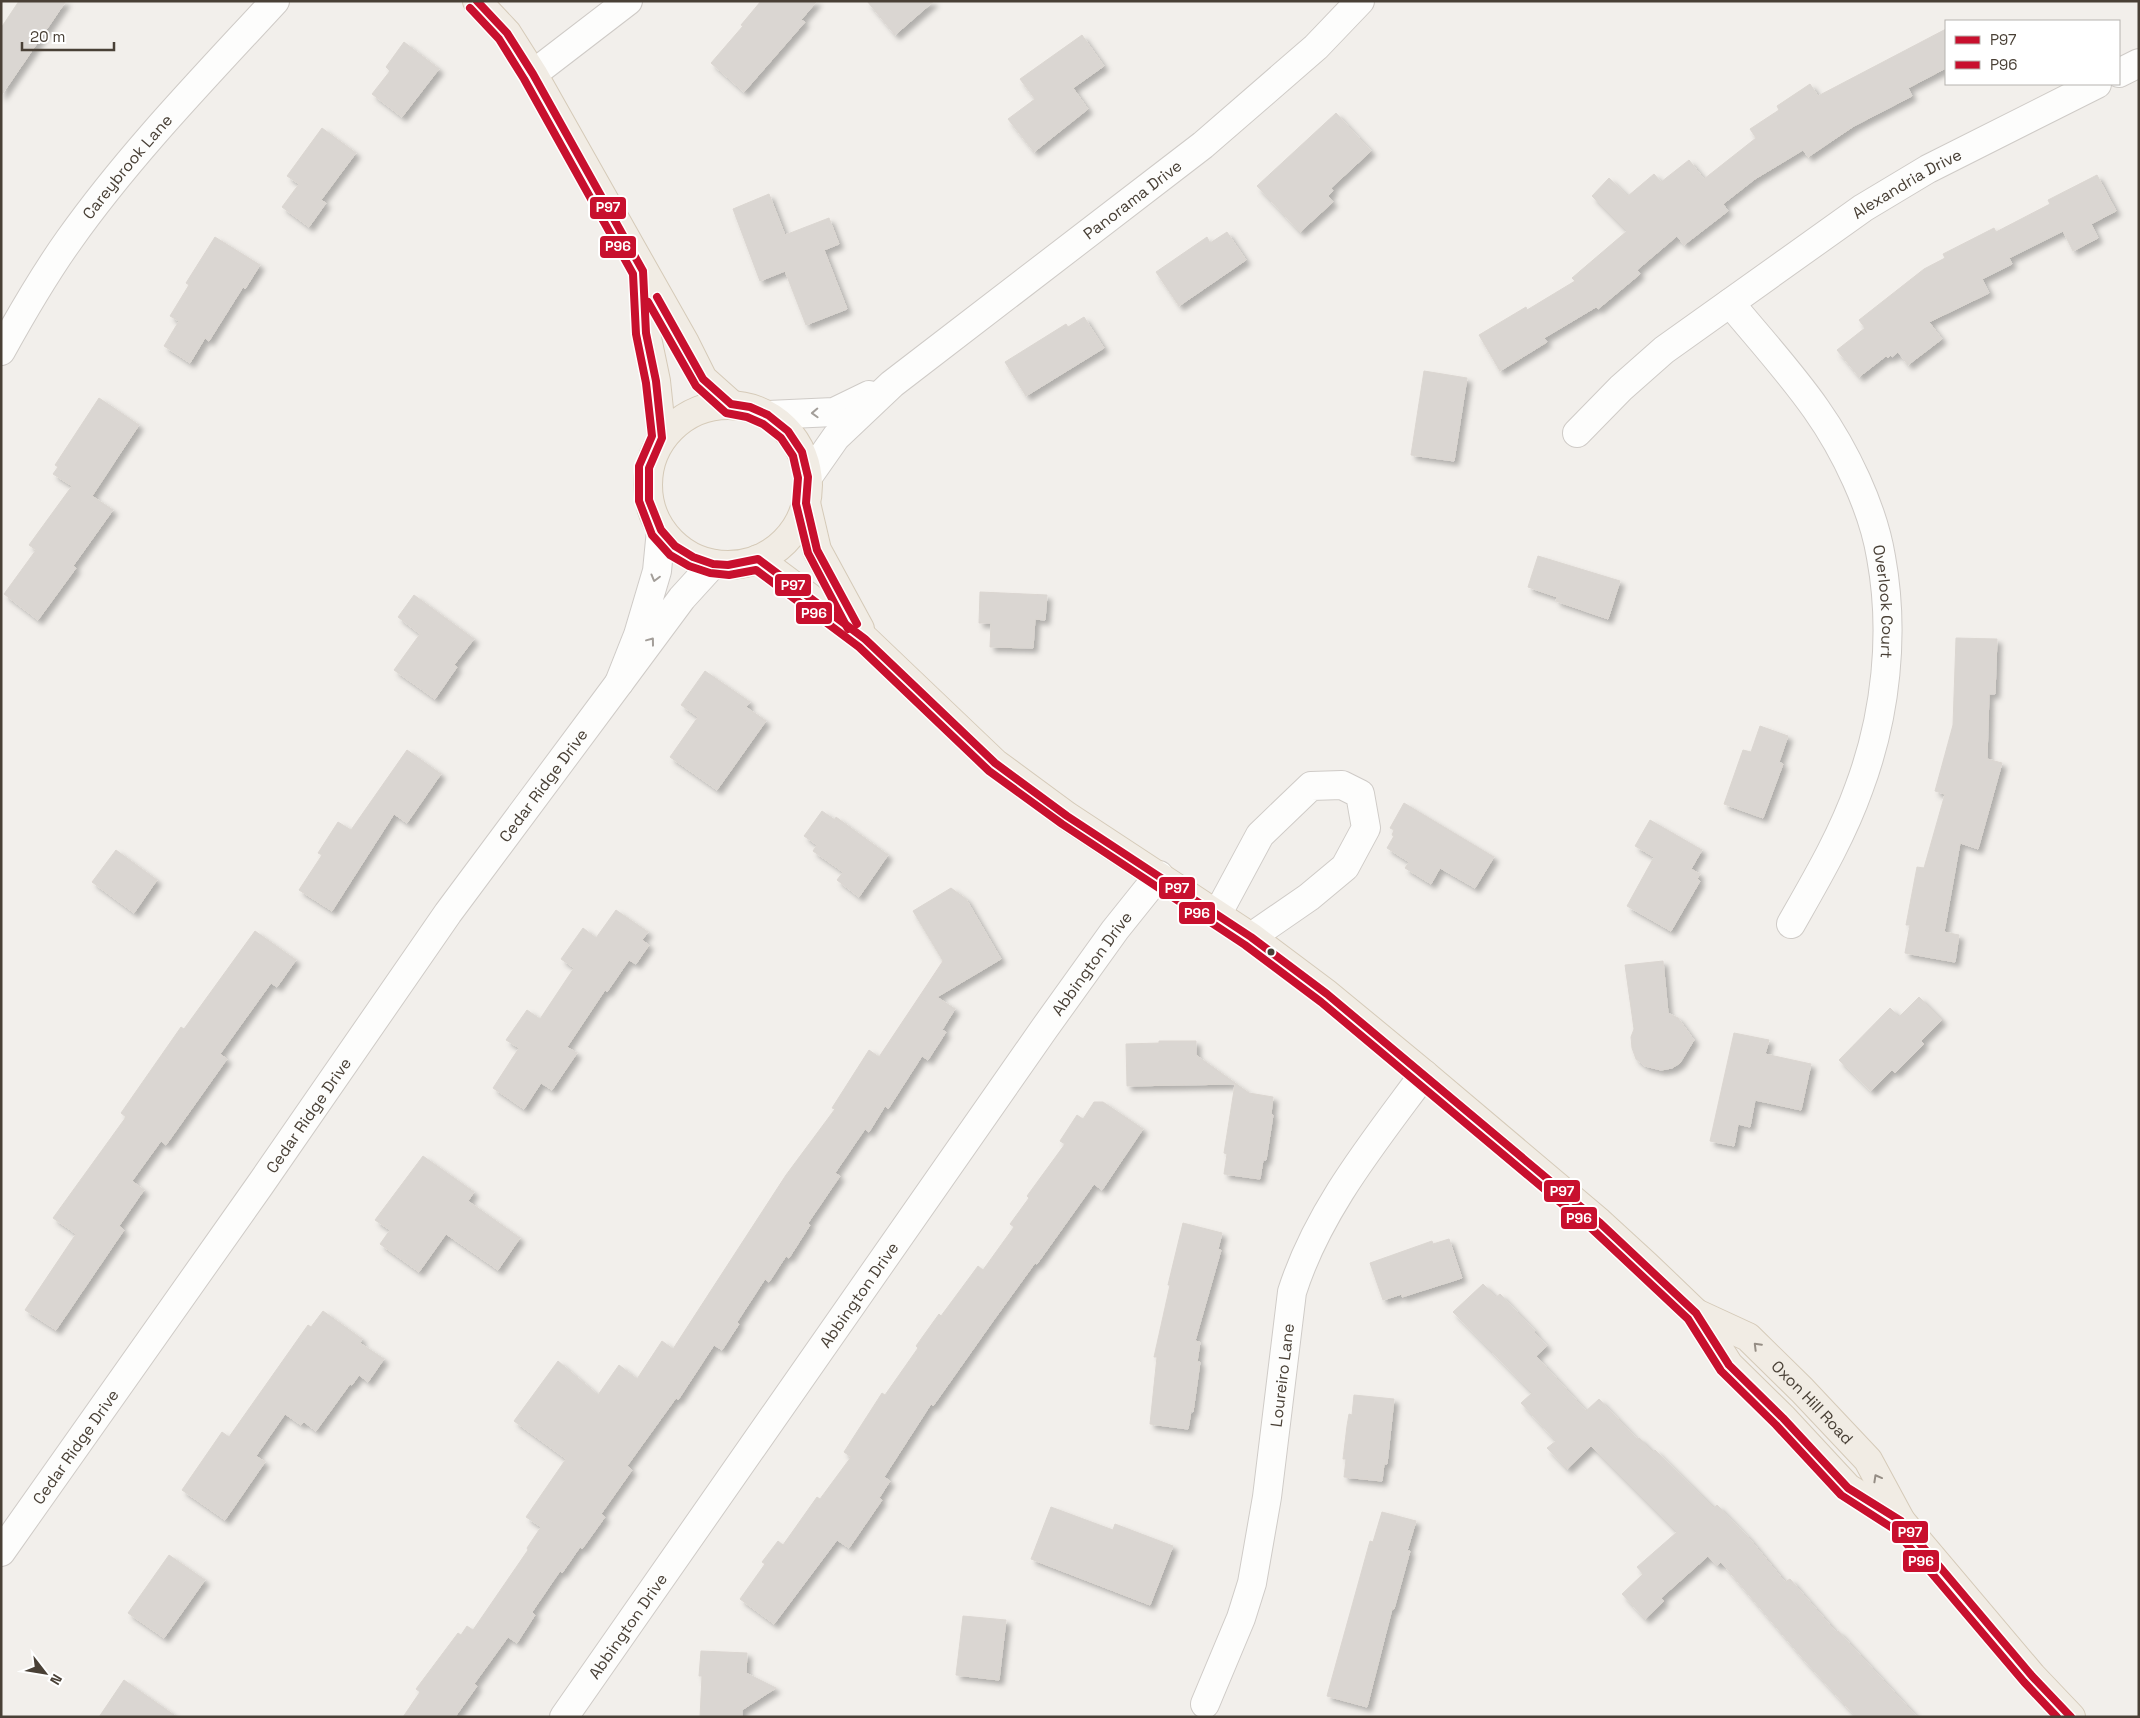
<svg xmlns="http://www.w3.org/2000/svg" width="2140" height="1718" viewBox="0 0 2140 1718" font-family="'Space Grotesk',sans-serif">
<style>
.building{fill:#dad6d2;stroke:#dbd6d1;filter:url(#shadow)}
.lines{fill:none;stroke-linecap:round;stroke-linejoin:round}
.minor-casing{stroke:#cfcbc7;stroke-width:30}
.major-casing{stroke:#d5cab8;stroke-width:30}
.minor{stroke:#fdfdfc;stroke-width:28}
.major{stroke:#f1ece4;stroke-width:28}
.bus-1-casing{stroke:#fff;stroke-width:11}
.bus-2-casing{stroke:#fff;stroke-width:11}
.bus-1{stroke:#c8102e;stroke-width:8}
.bus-2{stroke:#c8102e;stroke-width:8}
.oneway{stroke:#a39e99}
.oneway2{stroke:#958d84}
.bus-dot{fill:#494036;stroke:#fff;stroke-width:2}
.labels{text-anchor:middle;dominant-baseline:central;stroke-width:4.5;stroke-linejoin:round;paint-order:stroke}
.street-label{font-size:16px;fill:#494036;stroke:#fff}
.line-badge{stroke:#fff;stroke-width:2}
.badge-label{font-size:14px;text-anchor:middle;font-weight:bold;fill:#fff}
</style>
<defs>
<filter id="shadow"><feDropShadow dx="4.5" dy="4.5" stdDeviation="2.5" flood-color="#0004"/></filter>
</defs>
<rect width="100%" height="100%" fill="#f2efeb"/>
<g class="building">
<polygon points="19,1 66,1 1,96 1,28"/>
<polygon points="761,1 817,1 801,20 805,22 744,92 711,63 743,26 741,25"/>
<polygon points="867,1 934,1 895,35"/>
<polygon points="1946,29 1946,68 1908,88 1912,96 1854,126 1808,157 1803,150 1755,179 1723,204 1728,211 1684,245 1677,236 1637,270 1640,274 1598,309 1596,307 1544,338 1547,342 1500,371 1479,335 1526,307 1527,310 1575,281 1572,278 1627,231 1592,196 1609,178 1628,196 1654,174 1661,182 1689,160 1704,179 1756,138 1750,129 1779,110 1777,106 1810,84 1818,96"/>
<polygon points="1082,35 1104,66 1073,88 1088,109 1034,152 1008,119 1035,99 1020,79"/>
<polygon points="404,42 439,69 402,117 372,94 390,71 386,67"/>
<polygon points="1336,113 1371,151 1331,188 1333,191 1328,196 1333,202 1300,232 1257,186"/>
<polygon points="322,128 356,153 321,200 326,203 309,227 282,207 299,184 287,176"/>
<polygon points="2097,175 2116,211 2091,224 2098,238 2073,251 2063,231 2009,258 2012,264 1982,279 1989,293 1929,322 1942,339 1908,365 1898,352 1892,357 1891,355 1888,358 1886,356 1859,377 1837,350 1865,328 1859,320 1924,269 1945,258 1943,254 1994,228 1996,232 2050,204 2048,200"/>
<polygon points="769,194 785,235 829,218 839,244 824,250 847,309 806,325 785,271 760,281 733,209"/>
<polygon points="1227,232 1246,260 1179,306 1156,272 1207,237 1210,243"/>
<polygon points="215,237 260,265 245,289 243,287 209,341 205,338 190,363 164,346 179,321 170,316 189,285 186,283"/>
<polygon points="1084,317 1104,348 1026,396 1005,362 1066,324 1068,327"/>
<polygon points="1424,371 1467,378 1454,461 1411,455"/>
<polygon points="99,398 139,425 92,496 113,510 73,566 76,568 38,620 4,594 36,550 29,545 72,486 53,474 58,467 55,465"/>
<polygon points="1538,556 1620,581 1608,619 1556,601 1557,597 1528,587"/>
<polygon points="980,592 1047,595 1045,620 1035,619 1033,648 990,647 991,623 979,623"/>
<polygon points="414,595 474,639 454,665 457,667 435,699 394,670 420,634 398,617"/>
<polygon points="1956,638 1997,639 1995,694 1989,694 1987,759 2002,763 1978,849 1960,843 1944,932 1959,935 1955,962 1905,953 1910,925 1906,925 1917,867 1924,868 1945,794 1935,791 1953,725"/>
<polygon points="705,671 750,702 746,707 766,721 717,790 670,757 698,717 681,705"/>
<polygon points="1760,726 1788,736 1779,762 1783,764 1763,818 1724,804 1743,750 1751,752"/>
<polygon points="407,750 441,774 407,823 394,814 332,911 299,890 322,855 318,853 338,822 351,830"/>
<polygon points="1404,803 1494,857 1475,888 1440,868 1431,884 1405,868 1409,862 1387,848 1394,836 1392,835 1394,830 1390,828"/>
<polygon points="822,811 835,820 836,817 888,855 859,897 837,880 843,872 813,851 817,845 804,836"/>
<polygon points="1650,820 1702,850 1691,869 1700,874 1697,879 1700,881 1671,931 1627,906 1654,857 1635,846"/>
<polygon points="116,850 157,880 134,913 92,882"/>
<polygon points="951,888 966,899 1001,959 937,997 955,1009 942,1030 946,1032 928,1060 922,1056 888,1109 885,1106 869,1132 865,1129 835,1173 840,1176 808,1223 810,1225 789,1258 786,1256 769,1282 765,1279 737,1322 739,1324 722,1350 714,1345 678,1400 676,1398 627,1466 632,1470 601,1514 605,1517 582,1549 580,1547 562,1573 560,1571 532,1612 535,1615 517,1643 508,1637 474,1684 477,1686 455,1717 403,1717 420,1692 416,1689 458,1633 461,1635 467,1626 473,1630 528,1550 527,1548 541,1527 526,1517 566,1459 514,1421 558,1361 598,1395 619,1365 637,1379 662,1341 673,1349 786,1175 835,1109 832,1108 869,1050 879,1057 943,961 913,911"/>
<polygon points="616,910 648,932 642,940 649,945 636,964 629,960 607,992 605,990 567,1047 577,1053 552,1090 541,1083 524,1109 493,1088 519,1048 506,1040 527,1010 540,1019 574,968 561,959 583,928 596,938"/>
<polygon points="255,931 296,960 277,987 271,983 220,1054 227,1059 166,1145 161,1141 132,1181 144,1190 119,1226 124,1230 56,1330 25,1310 76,1234 53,1218 126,1117 121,1113 181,1027 184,1029"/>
<polygon points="1663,961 1668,1013 1678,1018 1694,1040 1680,1063 1672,1068 1661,1070 1645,1066 1636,1059 1632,1048 1631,1037 1634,1029 1625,965"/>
<polygon points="1919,997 1942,1020 1921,1041 1924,1044 1895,1073 1892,1070 1871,1091 1839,1060 1890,1008 1899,1017"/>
<polygon points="1734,1033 1769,1040 1765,1054 1811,1064 1801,1110 1755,1100 1750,1127 1738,1124 1734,1146 1710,1141"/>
<polygon points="1159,1041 1196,1041 1196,1055 1249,1093 1273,1097 1271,1114 1273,1115 1266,1160 1263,1160 1260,1179 1224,1174 1227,1154 1224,1153 1235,1084 1127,1086 1126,1044 1159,1043"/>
<polygon points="1094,1102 1103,1102 1143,1129 1102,1190 1094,1184 1037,1264 1035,1263 993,1321 933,1406 931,1404 884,1477 890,1481 879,1498 882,1500 849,1548 837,1540 774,1624 740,1599 765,1564 762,1562 778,1541 783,1545 817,1497 820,1499 851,1457 844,1452 882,1393 885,1395 918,1348 916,1346 939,1314 941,1316 978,1266 983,1270 1014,1227 1010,1224 1029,1198 1027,1196 1065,1144 1060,1141 1077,1115 1083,1119"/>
<polygon points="423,1156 474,1192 468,1201 520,1238 498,1270 446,1234 419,1272 380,1244 390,1230 375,1220"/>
<polygon points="1183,1223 1222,1233 1218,1249 1221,1250 1195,1341 1200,1342 1197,1362 1200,1362 1193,1412 1191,1411 1188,1429 1150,1424 1157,1357 1154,1357 1170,1285 1168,1285"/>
<polygon points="1449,1239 1462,1278 1402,1297 1402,1294 1383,1300 1370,1263 1432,1241 1433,1244"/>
<polygon points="1483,1284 1496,1297 1500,1294 1535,1331 1534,1332 1547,1346 1536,1356 1586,1411 1599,1399 1637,1439 1639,1438 1653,1452 1655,1450 1714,1508 1717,1505 1748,1537 1785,1582 1790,1579 1836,1632 1838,1631 1917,1717 1856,1717 1805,1661 1721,1562 1717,1566 1708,1556 1661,1598 1664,1601 1645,1619 1622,1594 1643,1574 1637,1567 1677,1532 1591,1446 1567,1469 1547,1448 1556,1441 1521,1403 1532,1393 1453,1312"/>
<polygon points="323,1311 362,1339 360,1343 384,1359 368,1382 359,1375 352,1385 350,1384 316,1431 304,1422 301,1425 285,1414 256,1456 265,1462 225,1520 182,1490 222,1432 229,1437 308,1325 311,1327"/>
<polygon points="1354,1395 1394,1399 1387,1464 1384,1464 1382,1481 1344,1477 1346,1459 1343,1459 1347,1426 1349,1414 1352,1415"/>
<polygon points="1051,1507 1113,1530 1115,1524 1173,1546 1150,1605 1031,1559"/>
<polygon points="1382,1512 1416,1521 1407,1551 1410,1551 1394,1609 1392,1609 1367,1707 1327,1696 1370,1541 1373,1542"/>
<polygon points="169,1555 205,1580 164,1638 128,1613"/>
<polygon points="963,1616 1006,1620 999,1680 956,1675"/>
<polygon points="701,1651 747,1653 746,1673 776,1688 742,1710 742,1717 700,1717 702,1676 699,1676"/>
<polygon points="124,1680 177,1717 99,1717"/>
</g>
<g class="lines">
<g class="minor-casing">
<g id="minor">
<polyline points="2119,73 2139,63"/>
<polyline points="533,74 628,1"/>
<path id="s1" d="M1730 303C1759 338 1790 372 1816 409 1845 450 1873 508 1881 557 1895 633 1886 716 1859 788 1842 836 1816 880 1791 924"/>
<path id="s2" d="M1 351C22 313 44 275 69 240 130 154 204 78 275 1"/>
<polyline points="768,415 834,412 869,395"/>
<path id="s3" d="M1577 433 1621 388 1664 350 1863 208 1928 169 2097 84"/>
<path id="s4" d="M808 477 836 437 892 384 1203 145 1316 47 1360 1"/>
<polyline points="661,530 657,571 638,635 619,683 682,598 713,564"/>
<polyline points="1218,913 1260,835 1311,786 1342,785 1360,794 1366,828 1345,867 1309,897 1251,937"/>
<path id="s5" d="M1 1552 260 1185 448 913 619 683"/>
<path id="s6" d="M1205 1704 1241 1618 1252 1583 1267 1497 1292 1292C1318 1210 1374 1142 1424 1074"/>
<path id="s7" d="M564 1717 1044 1029 1115 930 1159 875"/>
</g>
</g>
<g class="major-casing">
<g id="major">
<polyline points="477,1 507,33 533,74 685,343 703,379 731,404"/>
<polyline points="643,278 646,333 656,381 662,438"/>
<circle cx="728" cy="485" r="80"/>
<polyline points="806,503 817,550 860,629"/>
<polyline points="758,559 865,639 995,763 1067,816 1251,937 1327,994 1424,1074 1599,1222 1647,1266 1696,1313 1729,1365 1783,1418 1848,1488 1901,1521"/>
<path id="s8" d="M1696 1313 1748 1337 1802 1390 1868 1460 1901 1521 2032 1676 2071 1717"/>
</g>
</g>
<use href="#minor" class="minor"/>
<use href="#major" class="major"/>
<g class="bus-1-casing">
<g id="bus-1">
<polyline points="477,1 507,33 533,74 643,271 646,333 656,381 662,438 649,468 649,500 661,530 675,546 693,557 713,564 728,565 758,559 865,639 995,763 1067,816 1251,937 1327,994 1599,1222 1696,1313 1729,1365 1783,1418 1848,1488 1901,1521 2032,1676 2071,1717"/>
<polyline points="657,297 703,379 731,404 750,407 768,415 788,431 802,452 808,477 806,503 817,550 857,624"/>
</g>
</g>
<g class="bus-2-casing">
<g id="bus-2">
<polyline points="470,8 499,39 524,79 633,274 636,334 646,383 652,436 639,466 639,501 652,535 670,555 689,566 710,573 729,575 756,570 859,647 989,771 1062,824 1245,945 1321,1002 1592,1229 1688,1319 1721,1371 1776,1425 1841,1495 1894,1529 2024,1682 2057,1717"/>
<polyline points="648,302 696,386 726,413 747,417 763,424 781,438 793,456 798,478 796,504 808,553 848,629"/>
</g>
</g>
<use href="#bus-1" class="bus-1"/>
<use href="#bus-2" class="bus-2"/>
</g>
<defs><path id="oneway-chevron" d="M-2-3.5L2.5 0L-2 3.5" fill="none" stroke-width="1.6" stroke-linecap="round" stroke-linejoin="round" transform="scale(1.25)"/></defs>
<g class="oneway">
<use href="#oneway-chevron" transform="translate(815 413) rotate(178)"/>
<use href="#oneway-chevron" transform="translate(655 578) rotate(105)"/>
<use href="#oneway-chevron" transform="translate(651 641) rotate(-53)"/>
</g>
<g class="oneway2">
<use href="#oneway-chevron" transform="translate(1757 1346) rotate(-135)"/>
<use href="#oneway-chevron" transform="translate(1877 1478) rotate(-119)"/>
</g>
<circle class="bus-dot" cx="1271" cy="952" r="4.5"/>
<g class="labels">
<g class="street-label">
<text stroke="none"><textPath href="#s2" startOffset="224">Careybrook Lane</textPath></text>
<text stroke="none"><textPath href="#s3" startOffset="415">Alexandria Drive</textPath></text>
<text stroke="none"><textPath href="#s4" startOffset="429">Panorama Drive</textPath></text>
<text stroke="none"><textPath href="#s1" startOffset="344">Overlook Court</textPath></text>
<text stroke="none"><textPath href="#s5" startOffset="939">Cedar Ridge Drive</textPath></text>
<text stroke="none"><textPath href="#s7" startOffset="920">Abbington Drive</textPath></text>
<text stroke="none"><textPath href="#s5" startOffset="534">Cedar Ridge Drive</textPath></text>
<text stroke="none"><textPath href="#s7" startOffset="515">Abbington Drive</textPath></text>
<text stroke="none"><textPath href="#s6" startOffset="340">Loureiro Lane</textPath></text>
<text stroke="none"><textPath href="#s8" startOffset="149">Oxon Hill Road</textPath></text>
<text stroke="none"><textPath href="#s5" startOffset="129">Cedar Ridge Drive</textPath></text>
<text stroke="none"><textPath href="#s7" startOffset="111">Abbington Drive</textPath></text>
</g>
</g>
<g class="line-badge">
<rect x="589" y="196" width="38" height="24" rx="5" fill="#c8102e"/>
<rect x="599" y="235" width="38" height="24" rx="5" fill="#c8102e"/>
<rect x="774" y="573" width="38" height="24" rx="5" fill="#c8102e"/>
<rect x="795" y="601" width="38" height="24" rx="5" fill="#c8102e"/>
<rect x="1158" y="876" width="38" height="24" rx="5" fill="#c8102e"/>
<rect x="1178" y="901" width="38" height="24" rx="5" fill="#c8102e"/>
<rect x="1543" y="1179" width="38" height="24" rx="5" fill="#c8102e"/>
<rect x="1560" y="1206" width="38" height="24" rx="5" fill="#c8102e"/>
<rect x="1891" y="1520" width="38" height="24" rx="5" fill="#c8102e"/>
<rect x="1902" y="1549" width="38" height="24" rx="5" fill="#c8102e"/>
</g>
<g class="badge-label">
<text x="608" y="212">P97</text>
<text x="618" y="251">P96</text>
<text x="793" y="590">P97</text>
<text x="814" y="618">P96</text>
<text x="1177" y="893">P97</text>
<text x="1197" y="918">P96</text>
<text x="1562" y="1196">P97</text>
<text x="1579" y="1223">P96</text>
<text x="1910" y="1537">P97</text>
<text x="1921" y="1566">P96</text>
</g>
<rect width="2140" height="1718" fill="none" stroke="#494036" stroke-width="5"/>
<rect x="1945" y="20" width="175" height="65" fill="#ffffff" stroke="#b6b3af"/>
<rect x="1955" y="36" width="25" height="8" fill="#c8102e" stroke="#b6b3af"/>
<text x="1990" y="45" font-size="15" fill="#494036">P97</text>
<rect x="1955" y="61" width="25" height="8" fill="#c8102e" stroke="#b6b3af"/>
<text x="1990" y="70" font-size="15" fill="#494036">P96</text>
<g transform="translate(45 1673) rotate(121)" stroke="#ffffff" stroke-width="4" paint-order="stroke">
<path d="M0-4L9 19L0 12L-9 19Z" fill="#494036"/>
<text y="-8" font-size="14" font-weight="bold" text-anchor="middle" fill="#494036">N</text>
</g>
<path d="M22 42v8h92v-8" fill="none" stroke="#494036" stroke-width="2.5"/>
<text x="30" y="42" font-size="15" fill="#494036" stroke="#ffffff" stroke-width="4" paint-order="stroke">20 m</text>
</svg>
